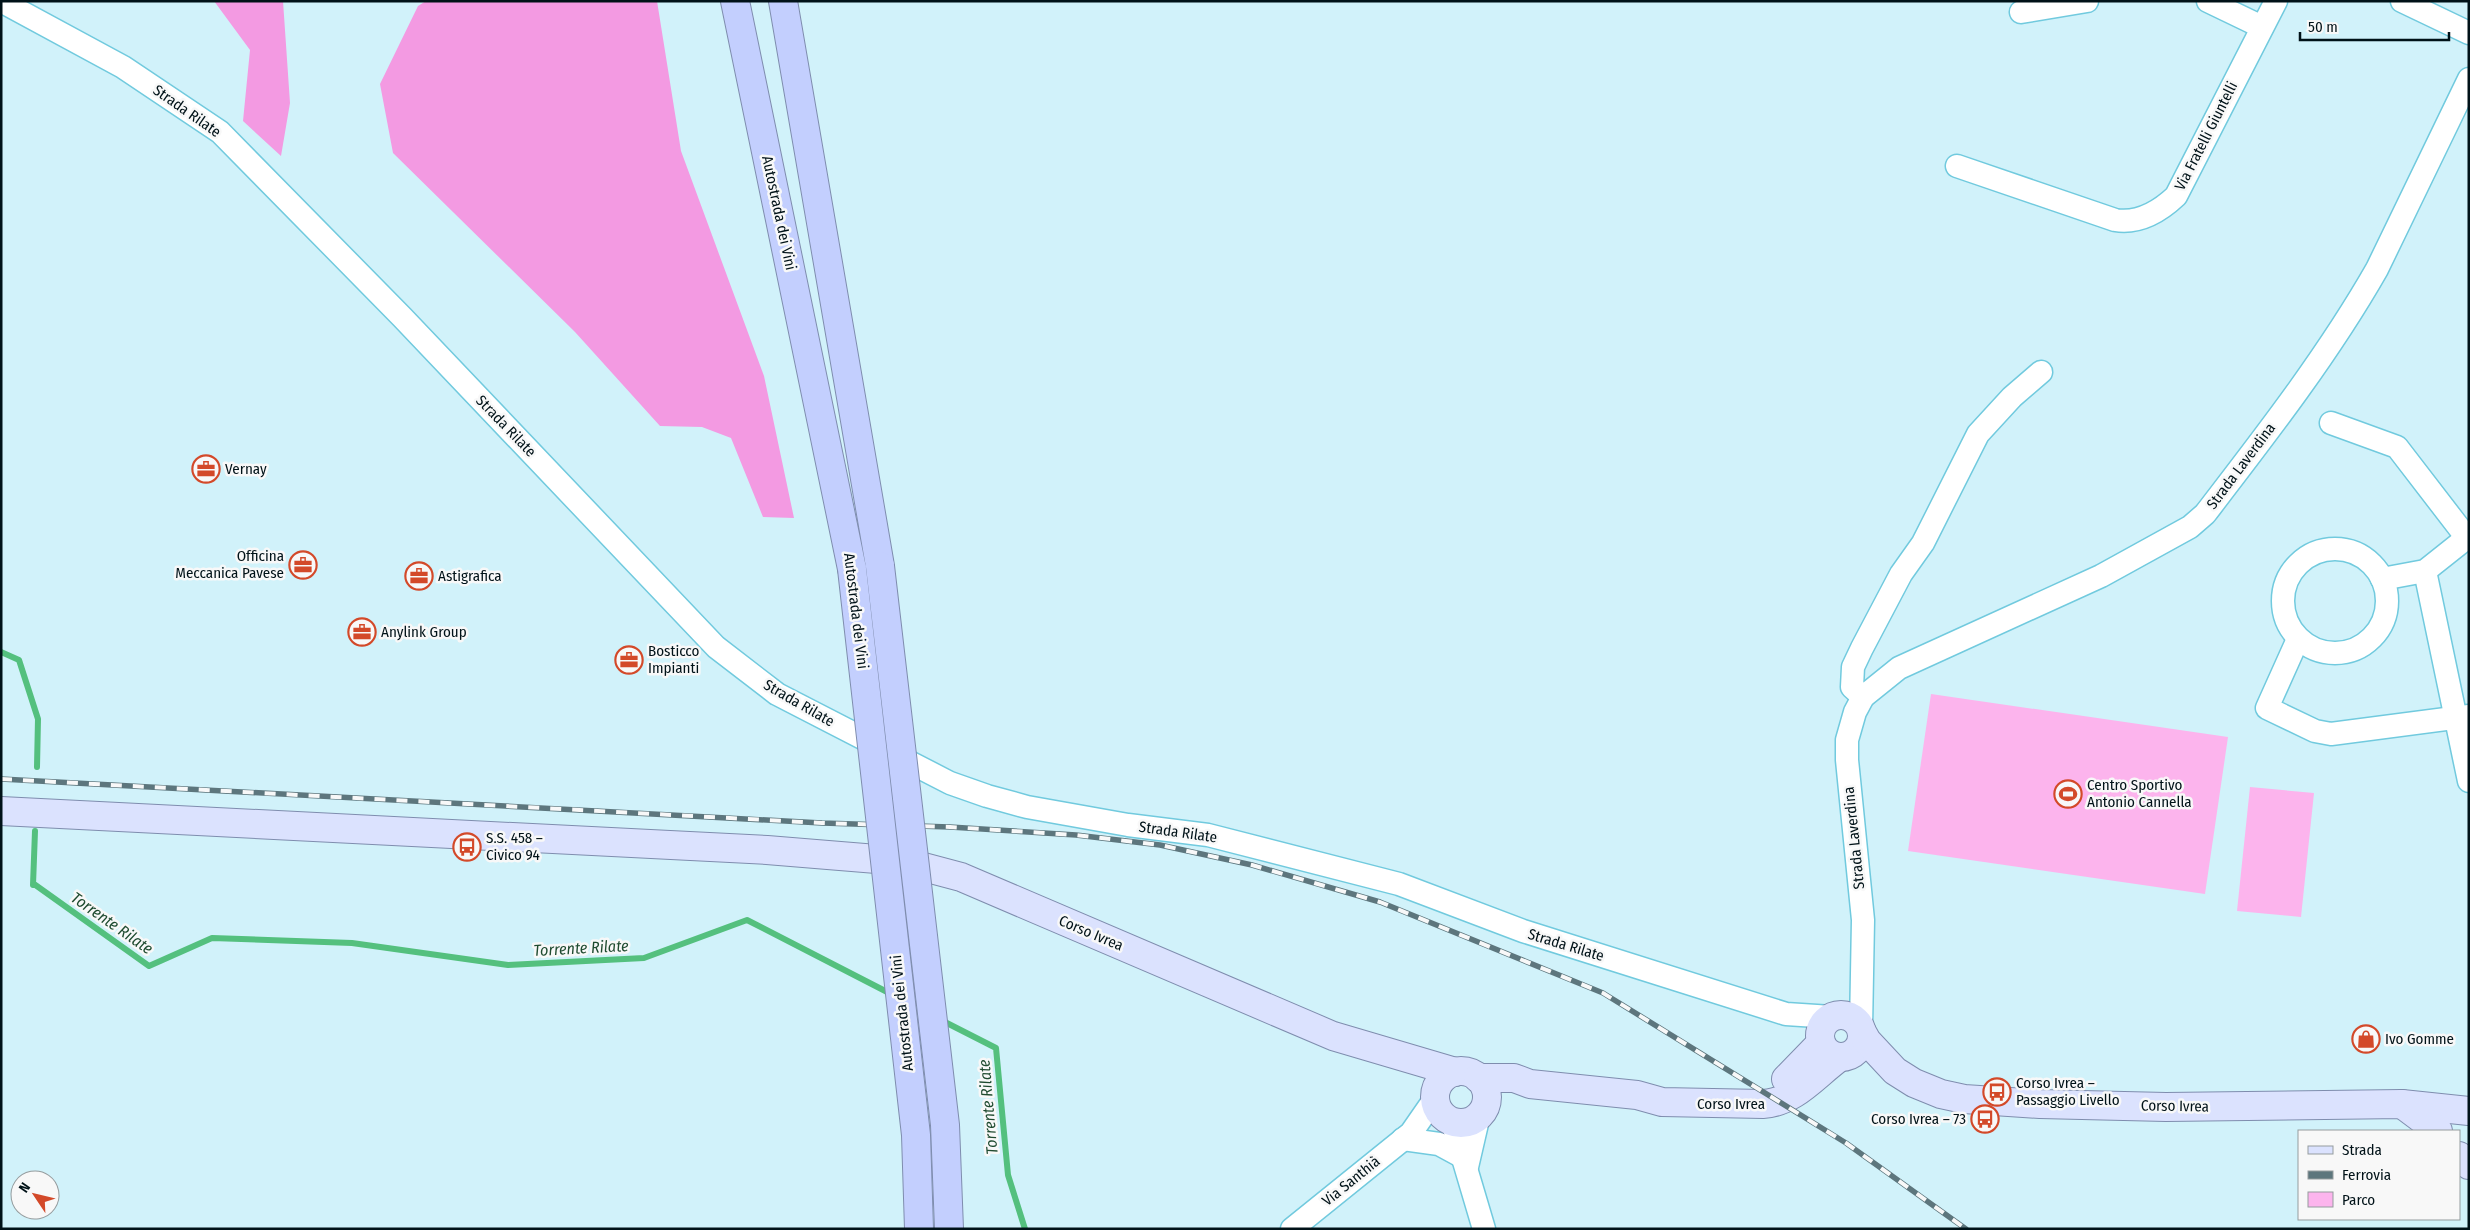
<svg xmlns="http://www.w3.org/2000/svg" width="2470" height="1230" viewBox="0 0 2470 1230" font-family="'Fira Sans Condensed',sans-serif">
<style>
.green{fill:#fcb4ed}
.forest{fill:#f39ae2}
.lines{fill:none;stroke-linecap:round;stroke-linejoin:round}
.stream{stroke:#54c07e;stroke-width:6}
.minor-casing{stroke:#71cade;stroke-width:25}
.primary-casing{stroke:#7f8dae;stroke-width:30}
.motorway-casing{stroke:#7f8dae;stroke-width:30}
.minor{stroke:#fff;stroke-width:22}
.primary{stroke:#dbe2fe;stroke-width:28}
.motorway{stroke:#c3cffe;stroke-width:28}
.rail-casing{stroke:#5d767d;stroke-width:5.5}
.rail{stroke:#f8f8f8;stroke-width:4;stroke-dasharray:11;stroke-linecap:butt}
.motorway-bridge-casing{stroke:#7f8dae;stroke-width:30;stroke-linecap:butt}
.motorway-bridge{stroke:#c3cffe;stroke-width:28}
.labels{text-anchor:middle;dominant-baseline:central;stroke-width:5;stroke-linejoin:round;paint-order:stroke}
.street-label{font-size:15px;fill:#001218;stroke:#f8f8f8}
.poi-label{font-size:15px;fill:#001218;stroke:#f8f8f8;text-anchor:start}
.water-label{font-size:16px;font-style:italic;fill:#1f4b30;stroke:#f8f8f8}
</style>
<rect width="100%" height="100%" fill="#d1f2fa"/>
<g class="green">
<polygon points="1931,694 2228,737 2205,894 1908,851"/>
<polygon points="2250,787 2314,793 2301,917 2237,911"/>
</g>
<g class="forest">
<polygon points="214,1 283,1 290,103 281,156 243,121 250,50"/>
<polygon points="426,1 657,1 681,151 764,376 794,518 763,517 731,438 702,427 660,426 575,332 393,153 380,84 418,6"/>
</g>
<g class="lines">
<g class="stream">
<polyline points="1,652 19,660 38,719 37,767"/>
<polyline points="35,831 33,885 34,884 149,966 212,938 352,943 508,965 644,958 747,920 893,995"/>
<polyline points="939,1019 996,1048 1008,1175 1025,1229"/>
</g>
<g class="minor-casing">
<g id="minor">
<polyline points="1,1 123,67 220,132 402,317 716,647 777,694 950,783 987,796 1027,807 1128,825 1208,835 1399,884 1523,931 1786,1014 1832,1017"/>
<polyline points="2208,1 2262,27"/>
<polyline points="2402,1 2469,33"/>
<polyline points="2021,12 2087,1"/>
<path d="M1957 166 2115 220C2139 224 2159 212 2176 196L2276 1"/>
<polyline points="2331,423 2397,447 2467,538"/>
<circle cx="2335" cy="601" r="52"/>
<polyline points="2425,571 2469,781"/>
<polyline points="2382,579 2425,571 2469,536"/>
<polyline points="2298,639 2267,708 2315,731 2331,734 2469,716"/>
<polyline points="1863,697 1852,687 1853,667 1862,648 1901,574 1923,543 1978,434 2012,397 2041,372"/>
<path d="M1861 1028 1863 920 1847 760V740L1855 712 1863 697 1899 668 2101 576 2190 527 2205 514C2265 436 2328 355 2377 269L2469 79"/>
<polyline points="1452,1121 1484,1229"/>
<polyline points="1403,1139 1439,1144 1463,1157"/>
<polyline points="1467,1167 1479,1115"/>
<polyline points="1292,1229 1411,1133 1436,1097"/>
</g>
</g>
<g class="primary-casing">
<g id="primary">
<polyline points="1,811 767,850 901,861 961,877 1333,1036 1455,1072"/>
<circle cx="1841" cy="1036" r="21"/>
<polyline points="1862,1032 1867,1041 1895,1071 1914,1083 1941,1094 1964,1099 2040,1104 2166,1107 2402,1104 2469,1111"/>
<circle cx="1461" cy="1097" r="26"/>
<path d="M1478 1078H1514L1530 1084 1637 1095 1662 1102 1763 1104C1795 1102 1815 1075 1840 1057"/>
<polyline points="1786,1079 1821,1043"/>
<polyline points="2402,1104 2438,1131"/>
<polyline points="2459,1156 2469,1165"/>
</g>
</g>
<g class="motorway-casing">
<g id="motorway">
<polyline points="735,1 852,569"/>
<polyline points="783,1 880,566"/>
</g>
</g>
<use href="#minor" class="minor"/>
<use href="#primary" class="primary"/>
<use href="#motorway" class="motorway"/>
<g class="rail-casing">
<polyline id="rail" points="1,779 822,823 950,827 1076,835 1160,845 1252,865 1380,902 1603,993 1846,1143 1966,1229"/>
</g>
<use href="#rail" class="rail"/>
<g class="motorway-bridge-casing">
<g id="motorway-bridge">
<polyline points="880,566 945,1125 949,1229"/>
<polyline points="852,569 916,1135 919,1229"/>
</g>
</g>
<use href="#motorway-bridge" class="motorway-bridge"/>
</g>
<defs>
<g id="office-ring" transform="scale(1.4375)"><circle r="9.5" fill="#f8f8f8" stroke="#d34929" stroke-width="1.5"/><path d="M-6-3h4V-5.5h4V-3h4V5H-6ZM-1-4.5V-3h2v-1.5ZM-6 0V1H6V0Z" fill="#d34929"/></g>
<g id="stadium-ring" transform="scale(1.4375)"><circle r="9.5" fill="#f8f8f8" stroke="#d34929" stroke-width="1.5"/><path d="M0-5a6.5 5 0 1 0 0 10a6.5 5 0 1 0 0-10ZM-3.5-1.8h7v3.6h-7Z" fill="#d34929"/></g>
<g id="bus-ring" transform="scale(1.4375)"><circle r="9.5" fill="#f8f8f8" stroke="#d34929" stroke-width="1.5"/><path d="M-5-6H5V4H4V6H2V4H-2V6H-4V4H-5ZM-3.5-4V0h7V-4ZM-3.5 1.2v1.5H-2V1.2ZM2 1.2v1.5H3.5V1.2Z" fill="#d34929"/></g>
<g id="shop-ring" transform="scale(1.4375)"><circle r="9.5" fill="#f8f8f8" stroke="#d34929" stroke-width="1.5"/><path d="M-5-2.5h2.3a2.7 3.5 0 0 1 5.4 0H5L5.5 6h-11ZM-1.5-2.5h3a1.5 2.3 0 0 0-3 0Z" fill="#d34929"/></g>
</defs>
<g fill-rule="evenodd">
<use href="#office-ring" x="206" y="469"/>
<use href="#office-ring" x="303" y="565"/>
<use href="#office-ring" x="419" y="576"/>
<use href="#office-ring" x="362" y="632"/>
<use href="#office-ring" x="629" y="660"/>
<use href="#stadium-ring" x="2068" y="794"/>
<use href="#bus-ring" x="467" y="847"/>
<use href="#shop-ring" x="2366" y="1039"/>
<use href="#bus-ring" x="1997" y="1092"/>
<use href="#bus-ring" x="1985" y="1119"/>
</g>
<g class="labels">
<g class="street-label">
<text transform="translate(187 111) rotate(35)">Strada Rilate</text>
<text transform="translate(2206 136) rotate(-63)">Via Fratelli Giuntelli</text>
<text transform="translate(779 213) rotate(78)">Autostrada dei Vini</text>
<text transform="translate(506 426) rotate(46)">Strada Rilate</text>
<text transform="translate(2241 466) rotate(-53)">Strada Laverdina</text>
<text transform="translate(856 611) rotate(83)">Autostrada dei Vini</text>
<text transform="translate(799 703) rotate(30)">Strada Rilate</text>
<text transform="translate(1178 832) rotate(8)">Strada Rilate</text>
<text transform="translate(1854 838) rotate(-96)">Strada Laverdina</text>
<text transform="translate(1091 933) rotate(23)">Corso Ivrea</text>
<text transform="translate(1566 945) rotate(17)">Strada Rilate</text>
<text transform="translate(902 1013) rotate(-96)">Autostrada dei Vini</text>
<text x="1731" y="1104">Corso Ivrea</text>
<text transform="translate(2175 1106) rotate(1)">Corso Ivrea</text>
<text transform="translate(1351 1181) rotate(-39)">Via Santhià</text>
</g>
<g class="poi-label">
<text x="225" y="469">Vernay</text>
<text x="284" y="556" text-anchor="end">Officina<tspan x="284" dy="17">Meccanica Pavese</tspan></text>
<text x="438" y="576">Astigrafica</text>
<text x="381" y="632">Anylink Group</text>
<text x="648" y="651">Bosticco<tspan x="648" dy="17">Impianti</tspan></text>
<text x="2087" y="785">Centro Sportivo<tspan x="2087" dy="17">Antonio Cannella</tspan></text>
<text x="486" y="838">S.S. 458 –<tspan x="486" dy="17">Civico 94</tspan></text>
<text x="2385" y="1039">Ivo Gomme</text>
<text x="2016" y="1083">Corso Ivrea –<tspan x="2016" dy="17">Passaggio Livello</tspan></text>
<text x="1966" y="1119" text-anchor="end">Corso Ivrea – 73</text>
</g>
<g class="water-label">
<text transform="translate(112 923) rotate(35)">Torrente Rilate</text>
<text transform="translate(581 948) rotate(-3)">Torrente Rilate</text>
<text transform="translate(988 1107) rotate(-95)">Torrente Rilate</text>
</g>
</g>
<rect width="2470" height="1230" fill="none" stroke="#001218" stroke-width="5"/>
<rect x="2298" y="1130" width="162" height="90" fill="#f8f8f8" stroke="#959c9e"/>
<rect x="2308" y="1146" width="25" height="8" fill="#dbe2fe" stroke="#959c9e"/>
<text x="2342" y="1155" font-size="15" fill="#001218">Strada</text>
<rect x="2308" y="1171" width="25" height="8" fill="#5d767d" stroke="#959c9e"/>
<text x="2342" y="1180" font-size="15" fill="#001218">Ferrovia</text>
<rect x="2308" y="1192" width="25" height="15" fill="#fcb4ed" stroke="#959c9e"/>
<text x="2342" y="1205" font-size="15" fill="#001218">Parco</text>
<g transform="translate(35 1195) rotate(305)"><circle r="24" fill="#f8f8f8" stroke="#959c9e"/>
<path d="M0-4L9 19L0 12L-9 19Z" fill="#d34929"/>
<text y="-8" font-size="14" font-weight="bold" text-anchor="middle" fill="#001218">N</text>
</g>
<path d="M2300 32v8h149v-8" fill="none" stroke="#001218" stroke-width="2.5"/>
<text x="2308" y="32" font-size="15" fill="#001218" stroke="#f8f8f8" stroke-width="4" paint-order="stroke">50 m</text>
</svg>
